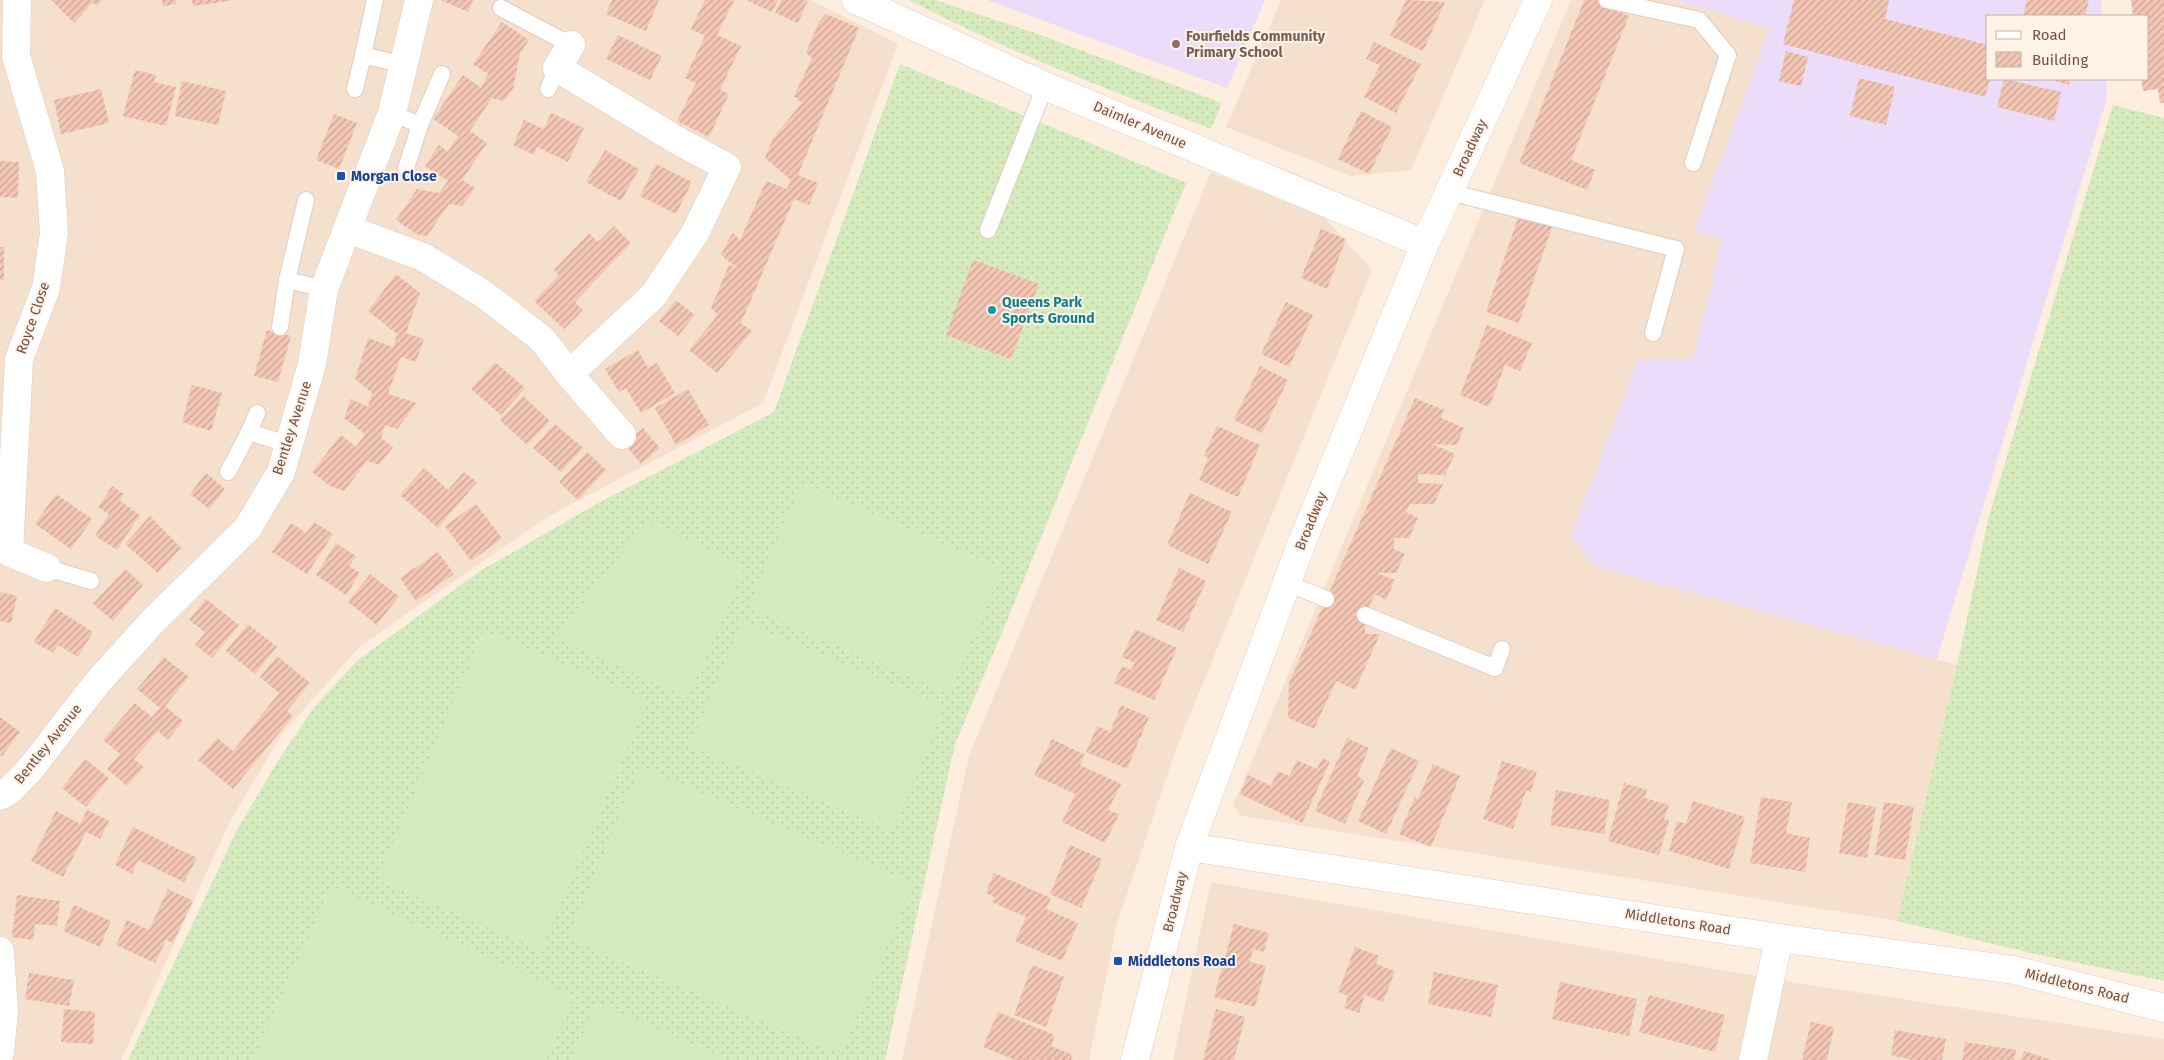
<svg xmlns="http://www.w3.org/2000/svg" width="2164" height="1060" viewBox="0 0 2164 1060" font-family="'Fira Sans',sans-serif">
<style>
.residential{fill:#f5dfcd}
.education{fill:#ebdcf9}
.grass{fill:url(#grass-dots)}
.garden{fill:#d5ebbd}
.building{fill:url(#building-hatch)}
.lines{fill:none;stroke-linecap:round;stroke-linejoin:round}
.service-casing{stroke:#e3cbbe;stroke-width:18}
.minor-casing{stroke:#e3cbbe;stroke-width:29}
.secondary-casing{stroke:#e9cbba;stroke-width:29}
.service{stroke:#fff;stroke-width:16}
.minor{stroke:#fff;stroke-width:28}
.secondary{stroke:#fff;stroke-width:28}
.education-dot{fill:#8d6e63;stroke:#fff2e6;stroke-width:2}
.transit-dot{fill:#1a4fb4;stroke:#fff2e6;stroke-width:2}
.culture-dot{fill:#0f9aa8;stroke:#fff2e6;stroke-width:2}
.labels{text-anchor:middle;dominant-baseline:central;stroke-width:4;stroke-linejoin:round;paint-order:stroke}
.education-label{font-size:14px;font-weight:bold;fill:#785e54;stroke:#fff2e6;text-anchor:start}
.street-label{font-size:14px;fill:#745146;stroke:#fff2e6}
.transit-label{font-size:14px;font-weight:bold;fill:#164399;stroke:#fff2e6;text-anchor:start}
.culture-label{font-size:14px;font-weight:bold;fill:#0d838f;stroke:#fff2e6;text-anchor:start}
</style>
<defs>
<pattern id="grass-dots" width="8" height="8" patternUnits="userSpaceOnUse" patternTransform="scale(1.25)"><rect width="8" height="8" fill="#d5ebbd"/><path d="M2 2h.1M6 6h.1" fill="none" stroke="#bacba4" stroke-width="1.8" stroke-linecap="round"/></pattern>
<pattern id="building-hatch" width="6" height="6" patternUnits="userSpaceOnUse" patternTransform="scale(1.25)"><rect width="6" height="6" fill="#f4c7b5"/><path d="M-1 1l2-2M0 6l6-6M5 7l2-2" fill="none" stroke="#caa495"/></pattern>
</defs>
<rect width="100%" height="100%" fill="#fdeedf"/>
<g class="residential">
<polygon points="0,0 810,0 898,44 763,403 549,516 360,646 282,734 230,821 121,1060 0,1060"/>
<polygon points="1281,0 1485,0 1411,170 1351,176 1226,127"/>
<polygon points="1571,0 1674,0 1770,28 1694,231 1722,240 1693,359 1593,566 1957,665 1897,921 1242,816 1233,806"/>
<polygon points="1211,172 1324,217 1372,270 1176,749 1117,924 1089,1060 902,1060 969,756"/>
<polygon points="1211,882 1797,983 2164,1039 2164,1060 1173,1060"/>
</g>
<g class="education">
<polygon points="987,0 1265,0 1227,88"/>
<polygon points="1674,0 2101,0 2102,16 1988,16 1988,79 2106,79 2107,98 1937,659 1593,566 1571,536 1638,360 1693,359 1722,240 1694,231 1770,28"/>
</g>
<g class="grass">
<path d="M909 0H935L1035 33 1222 103 1211 129C1109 90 1006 51 909 0Z"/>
<polygon points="900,64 1186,183 1007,621 955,744 885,1060 128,1060 237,830 276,764 315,706 358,660 480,571 600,502 774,412"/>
<polygon points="2113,105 2164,118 2164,981 2035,954 1897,921 1957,665 1989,516"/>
</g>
<g class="garden">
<polygon points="802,483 1003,569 949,694 748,608"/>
<polygon points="647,520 745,567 688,698 556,638"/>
<polygon points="742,621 945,706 893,831 690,746"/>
<polygon points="484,630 648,700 541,950 377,880"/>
<polygon points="640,767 914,883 841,1055 568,939"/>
<polygon points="331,886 575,996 546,1060 253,1060"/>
<polygon points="597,1002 728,1060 571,1060"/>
</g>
<g class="building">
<polygon points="51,0 102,0 97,6 93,2 74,23"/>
<polygon points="162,0 176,0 176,4 163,6"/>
<polygon points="192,0 230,0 230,1 193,6"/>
<polygon points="441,0 473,0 468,12"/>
<polygon points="612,0 659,0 646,31 606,14"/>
<polygon points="705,0 734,0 717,35 741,46 720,90 729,94 709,137 677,121 696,83 685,78 705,36 691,29"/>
<polygon points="746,0 778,0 772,12"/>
<polygon points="781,0 808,0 798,23 775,13"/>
<polygon points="1406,0 1445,2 1423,51 1390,36"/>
<polygon points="1584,0 1596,0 1629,16 1571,160 1595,170 1587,190 1519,163"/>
<polygon points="1794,0 1889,0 1885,19 1988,45 1988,79 1990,79 1985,97 1783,44"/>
<polygon points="2027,0 2089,0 2085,16 2023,16"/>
<polygon points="2131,0 2164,0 2164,103 2160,103 2158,89 2143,91 2141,79 2148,79 2148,16 2133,16"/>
<polygon points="826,14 859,28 798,175 818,183 809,205 794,199 741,323 752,331 717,373 689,350 718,315 711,308 729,265 738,269 721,255 729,239 733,233 740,240 766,181 787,189 791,180 765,158 773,138 802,103 794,96 812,58 806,53 819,22"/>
<polygon points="502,22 529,40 520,53 513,89 504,101 492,98 470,131 487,143 462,180 475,188 462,206 449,204 427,236 416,234 396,220 417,189 439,193 448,181 425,166 439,145 448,152 458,136 433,119 463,75 481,88 488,74 473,64"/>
<polygon points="618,35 662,56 650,80 606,59"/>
<polygon points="1374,42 1421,64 1396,113 1364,97 1380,65 1366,59"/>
<polygon points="1786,51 1808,57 1801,86 1779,81"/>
<polygon points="135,70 156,75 154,82 176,87 166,126 123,116"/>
<polygon points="1859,78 1895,87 1886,125 1850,116"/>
<polygon points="2004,79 2061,92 2054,121 1997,107"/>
<polygon points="2048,79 2070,79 2069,85"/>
<polygon points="182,81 226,91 218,125 175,116"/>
<polygon points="101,89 109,123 61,134 54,100"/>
<polygon points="1361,111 1392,127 1369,174 1338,159"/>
<polygon points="551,113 584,128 568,162 537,147 534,155 513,145 524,120 544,129"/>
<polygon points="334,114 357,123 339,169 316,160"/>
<polygon points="605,150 639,169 621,201 586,182"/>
<polygon points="0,161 19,162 18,198 0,197"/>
<polygon points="656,164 692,182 676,214 640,196"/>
<polygon points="1520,212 1553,224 1519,323 1486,312"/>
<polygon points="614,226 631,243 575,302 583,310 564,329 534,301 559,275 554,270 589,233 598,242"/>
<polygon points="1321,229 1346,239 1327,289 1301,278"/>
<rect x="0" y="247" width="4" height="33"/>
<polygon points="973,260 1039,284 1011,359 946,335"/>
<polygon points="396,274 420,293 406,333 424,339 416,362 401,357 388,394 417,403 397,429 385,425 381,438 393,447 379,465 367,461 344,491 330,486 312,472 341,435 356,447 365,434 344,418 351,399 368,407 372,393 355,379 368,338 393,347 397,334 368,311"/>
<polygon points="676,300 695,315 678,336 659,321"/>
<polygon points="1286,302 1313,315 1289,367 1261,354"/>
<polygon points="1487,325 1532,343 1520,371 1505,365 1489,407 1460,395"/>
<polygon points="267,330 291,336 278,382 254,376"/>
<polygon points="638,350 648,368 657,363 675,393 641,413 626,388 619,392 605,369"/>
<polygon points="495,362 525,388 501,415 471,389"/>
<polygon points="1260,366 1288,380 1262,433 1234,420"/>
<polygon points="192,385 222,393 211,431 182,422"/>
<polygon points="688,389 709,425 676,445 655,408"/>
<polygon points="523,396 550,421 527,445 500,420"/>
<polygon points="1415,398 1444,410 1441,418 1464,428 1457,445 1432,444 1455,454 1445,475 1418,474 1418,483 1443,484 1434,504 1410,504 1406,512 1418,518 1409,538 1394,538 1394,549 1405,554 1396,573 1377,573 1395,580 1386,600 1375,594 1365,615 1365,634 1380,634 1355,690 1336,681 1314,729 1288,718 1289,683"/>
<polygon points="555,424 583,448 561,472 533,448"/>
<polygon points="1217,426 1260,445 1238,497 1199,480 1208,458 1204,456"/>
<polygon points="643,428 660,448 641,464 624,443"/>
<polygon points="587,452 606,470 578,500 559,482"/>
<polygon points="424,468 448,490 464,472 477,482 438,528 400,495"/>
<polygon points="206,473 225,489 209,509 190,494"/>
<polygon points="112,486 124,494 120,501 140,515 117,550 95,536 109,514 98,507"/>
<polygon points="1190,493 1232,512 1208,564 1167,545"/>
<polygon points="56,494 92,519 71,549 35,524"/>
<polygon points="476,504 502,538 471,561 445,526"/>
<polygon points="150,516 181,548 158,573 125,544"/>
<polygon points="314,522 333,534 307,574 272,552 291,523 306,533"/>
<polygon points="336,543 356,556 349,566 360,573 346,595 316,575"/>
<polygon points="438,552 454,574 416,601 400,578"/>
<polygon points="1179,568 1206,581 1183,632 1156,620"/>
<polygon points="125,569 143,585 113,621 93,604"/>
<polygon points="370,574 399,596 377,625 348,602"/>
<polygon points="0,592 17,596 11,623 0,621"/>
<polygon points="206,599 239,625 212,658 195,645 205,632 189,620"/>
<polygon points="55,608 93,632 78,657 58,645 53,653 34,642"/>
<polygon points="248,624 277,647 255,674 226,651"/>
<polygon points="1135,629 1177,648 1154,700 1114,683 1122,666 1131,670 1135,663 1122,657"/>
<polygon points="277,656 310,683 287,711 293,716 233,789 198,760 217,738 233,751 279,693 260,677"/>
<polygon points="164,657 189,677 165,706 183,721 168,740 158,731 134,759 144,767 127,786 107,769 120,754 103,740 135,703 152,717 160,708 137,689"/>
<polygon points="1121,705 1149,717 1127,769 1086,752 1097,726 1110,732"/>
<polygon points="0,717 20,732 2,756 0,755"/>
<polygon points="1347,738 1369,748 1357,776 1364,780 1345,824 1315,811"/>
<polygon points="1052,739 1085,755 1080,765 1121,784 1108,810 1119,814 1105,843 1062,822 1075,794 1034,775"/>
<polygon points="1391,748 1419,761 1386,834 1358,821"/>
<polygon points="1322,758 1330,762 1302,823 1240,794 1248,775 1271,786 1278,771 1289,776 1297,760 1317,769"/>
<polygon points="85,759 109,778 86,807 62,788"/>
<polygon points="1502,761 1537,772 1531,792 1526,790 1513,829 1483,819"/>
<polygon points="1433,764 1460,776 1431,847 1399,834 1415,797 1418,799"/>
<polygon points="1624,783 1647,790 1645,798 1669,805 1664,819 1669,820 1659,855 1608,841"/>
<polygon points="1556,790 1610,800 1604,834 1550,825"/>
<polygon points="1761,797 1792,802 1786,833 1810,838 1805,872 1750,863"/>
<polygon points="1693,801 1745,817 1729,869 1669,851 1677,821 1686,824"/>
<polygon points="1848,802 1876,807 1867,858 1839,853"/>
<polygon points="1884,802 1914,807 1905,860 1875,855"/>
<polygon points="87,810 109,821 100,839 86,832 63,877 31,861 56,811 80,824"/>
<polygon points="133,827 197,858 184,882 138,860 132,874 115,865"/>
<polygon points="1070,845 1102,859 1081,908 1050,894"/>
<polygon points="994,873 1051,898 1046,909 1078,923 1062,961 1015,941 1026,917 992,902 994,897 986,893"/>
<polygon points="168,889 193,901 173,943 166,940 155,963 116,945 127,920 149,930"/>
<polygon points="17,895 60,901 57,926 35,924 33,940 12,937"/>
<polygon points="74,905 111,921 100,947 63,931"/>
<polygon points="1234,924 1269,933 1264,952 1253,949 1250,962 1266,966 1255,1007 1214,997"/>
<polygon points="1355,947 1379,956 1376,964 1395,971 1383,1002 1365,995 1359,1013 1344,1008 1348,996 1338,992"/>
<polygon points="1032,965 1064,977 1046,1027 1014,1015"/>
<polygon points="1434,972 1498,985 1491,1017 1428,1004"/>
<polygon points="29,973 74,980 69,1006 25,999"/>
<polygon points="1560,982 1637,999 1629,1036 1552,1019"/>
<polygon points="1649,995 1725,1015 1715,1052 1639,1032"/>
<polygon points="64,1009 95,1012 93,1044 61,1042"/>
<polygon points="1216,1009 1245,1017 1234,1060 1203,1060"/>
<polygon points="998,1012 1055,1035 1051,1046 1073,1055 1071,1060 1015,1060 983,1047"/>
<polygon points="1811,1022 1834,1027 1827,1060 1802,1060"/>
<polygon points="1895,1030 1946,1039 1942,1060 1912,1060 1891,1055"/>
<polygon points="1965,1042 2016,1050 2014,1060 1962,1060"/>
<polygon points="2024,1051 2052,1060 2021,1060"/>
</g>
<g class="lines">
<g class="service-casing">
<g id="service">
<polyline points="375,0 363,55 404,65"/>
<polyline points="1607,0 1699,20 1728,55 1693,163"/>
<polyline points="501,8 571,45"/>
<polyline points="355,89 363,55"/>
<polyline points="548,89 557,68"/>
<polyline points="392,113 420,125 406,168"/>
<polyline points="420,125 442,74"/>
<polyline points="1449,192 1676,249 1653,333"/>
<polyline points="306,200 287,280 324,289"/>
<polyline points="988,230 1045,86"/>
<polyline points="280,327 287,280"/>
<polyline points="249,432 257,413"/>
<polyline points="228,472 249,432 290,445"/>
<polyline points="47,568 91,581"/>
<polyline points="1287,583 1326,599"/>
<polyline points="1365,615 1495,668 1502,649"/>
</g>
</g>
<g class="minor-casing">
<g id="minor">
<polyline points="17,0 16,56 50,171 54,233 46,288 19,359 9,552 47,568"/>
<polyline points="856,0 1045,86 1425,244"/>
<polyline points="348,229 423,257 482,293 542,339 569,374 653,296 695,233 727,167 680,142 557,68 571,45"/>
<polyline points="569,374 622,435"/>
<polyline points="0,796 9,791 31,768 97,683 152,622 247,529 281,472 312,364 324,289 392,113 419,0"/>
<polyline points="1189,847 1779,938 2014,970 2164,1008"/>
<polyline points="0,951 4,1012 0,1052"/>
<polyline points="1753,1060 1779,938"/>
</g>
</g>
<g class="secondary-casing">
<polyline id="secondary" points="1135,1060 1189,847 1302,542 1425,244 1538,0"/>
</g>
<use href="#service" class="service"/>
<use href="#minor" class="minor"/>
<use href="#secondary" class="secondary"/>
</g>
<circle class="education-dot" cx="1176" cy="44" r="5"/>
<g class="transit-dot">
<rect x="336" y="171" width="10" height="10" rx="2.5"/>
<rect x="1113" y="956" width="10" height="10" rx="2.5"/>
</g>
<circle class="culture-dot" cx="992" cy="310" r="5"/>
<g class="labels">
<g class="education-label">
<text x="1186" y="36">Fourfields Community<tspan x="1186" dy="16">Primary School</tspan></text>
</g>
<g class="street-label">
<text transform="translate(1140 125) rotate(23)">Daimler Avenue</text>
<text transform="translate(1470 148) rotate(-65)">Broadway</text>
<text transform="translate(33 318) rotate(-71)">Royce Close</text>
<text transform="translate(292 428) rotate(-72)">Bentley Avenue</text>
<text transform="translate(1311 521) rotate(-68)">Broadway</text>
<text transform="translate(48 744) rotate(-51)">Bentley Avenue</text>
<text transform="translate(1175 902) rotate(-76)">Broadway</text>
<text transform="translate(1678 922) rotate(9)">Middletons Road</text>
<text transform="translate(2077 986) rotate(14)">Middletons Road</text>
</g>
<g class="transit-label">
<text x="351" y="176">Morgan Close</text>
<text x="1128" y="961">Middletons Road</text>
</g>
<g class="culture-label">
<text x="1002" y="302">Queens Park<tspan x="1002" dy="16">Sports Ground</tspan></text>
</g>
</g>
<rect x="1986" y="15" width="162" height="65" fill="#fff2e6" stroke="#c7b2a6"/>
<rect x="1996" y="31" width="25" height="8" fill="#ffffff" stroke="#c7b2a6"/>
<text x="2032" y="40" font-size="15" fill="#745146">Road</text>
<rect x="1996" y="52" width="25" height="15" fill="url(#building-hatch)" stroke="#c7b2a6"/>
<text x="2032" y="65" font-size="15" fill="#745146">Building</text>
</svg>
